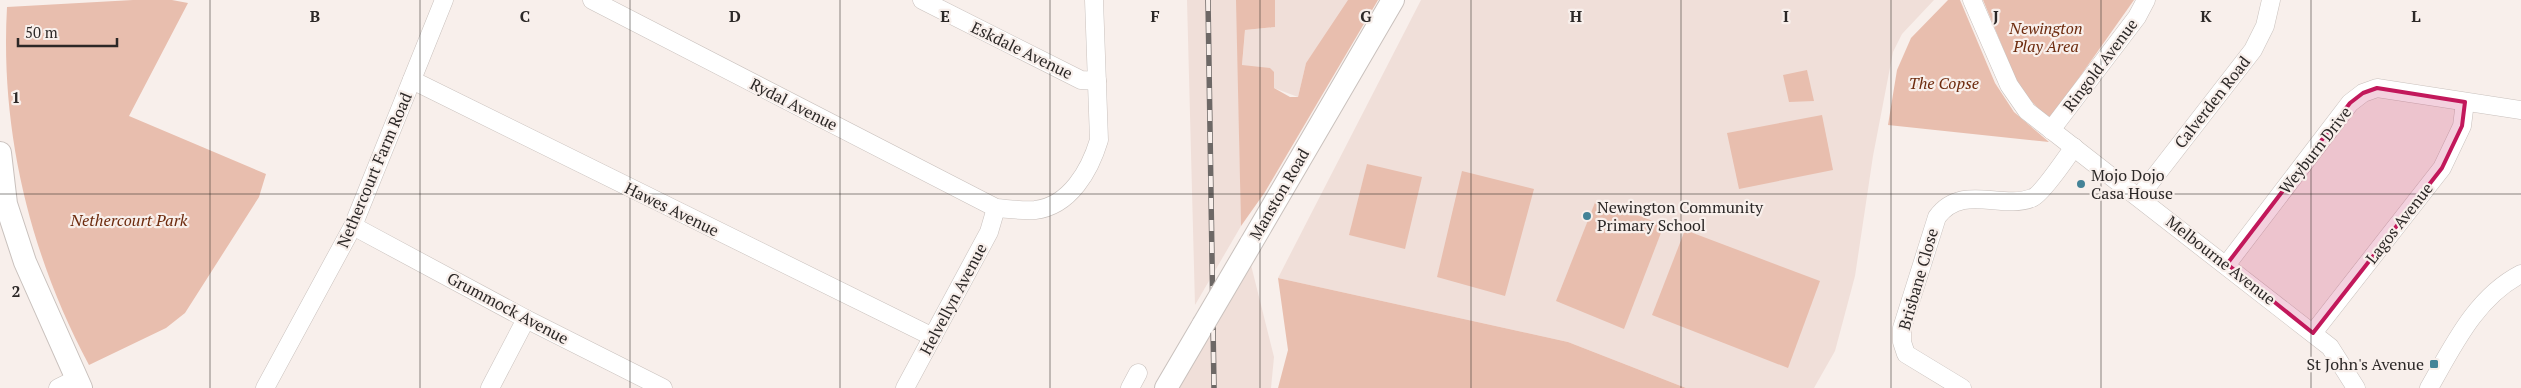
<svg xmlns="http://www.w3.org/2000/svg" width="2521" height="388" viewBox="0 0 2521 388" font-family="'PT Serif',serif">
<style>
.built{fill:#f0dfd9}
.green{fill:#e8beae}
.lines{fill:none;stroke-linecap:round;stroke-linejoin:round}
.minor-casing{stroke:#c9c1bd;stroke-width:19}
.major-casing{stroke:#c9c1bd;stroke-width:24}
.minor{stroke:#fff;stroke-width:18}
.major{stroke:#fff;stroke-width:22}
.rail-casing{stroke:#6d6866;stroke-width:5.5}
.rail{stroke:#f8efeb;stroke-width:4;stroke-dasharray:11;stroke-linecap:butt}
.major-bridge-casing{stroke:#c9c1bd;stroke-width:24;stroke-linecap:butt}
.major-bridge{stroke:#fff;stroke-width:22}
.marked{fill:#c2185b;fill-opacity:0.2;stroke:#c2185b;stroke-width:4;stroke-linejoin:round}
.grid{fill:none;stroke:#2c2827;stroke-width:1;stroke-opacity:0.55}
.poi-dot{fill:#448397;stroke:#f8efeb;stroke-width:2}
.labels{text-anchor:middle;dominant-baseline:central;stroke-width:4.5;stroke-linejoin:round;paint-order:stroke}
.park-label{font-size:16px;font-style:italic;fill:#6d2b0e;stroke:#f8efeb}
.street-label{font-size:16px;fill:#2c2827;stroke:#f8efeb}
.poi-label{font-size:16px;fill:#2c2827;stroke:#f8efeb;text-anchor:start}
.grid-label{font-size:16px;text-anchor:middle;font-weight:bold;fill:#2c2827;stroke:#f8efeb;stroke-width:4.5;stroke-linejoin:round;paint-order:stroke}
</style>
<rect width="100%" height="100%" fill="#f8efeb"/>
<g class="built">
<polygon points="1187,0 1237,0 1237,6 1241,226 1195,305"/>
<polygon points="1275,0 1350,0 1306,63 1298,97 1274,88 1242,66 1245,30 1275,27"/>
<polygon points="1421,0 1934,0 1902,34 1893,52 1873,156 1855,276 1835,351 1814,388 1686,388 1568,342 1278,278"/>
<polygon points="1251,265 1274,357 1271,388 1177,388"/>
</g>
<g class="green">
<path d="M133 0H172L188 3 129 116 266 174 259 197 185 313 166 328 89 365C30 255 0 131 7 7Z"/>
<polygon points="1236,0 1275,0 1275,27 1245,30 1242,65 1270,68 1274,72 1274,88 1290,97 1298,97 1306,63 1348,0 1378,0 1265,192 1241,226"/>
<polygon points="1948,0 1960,0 1995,83 2014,112 2049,142 1888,125 1897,70 1911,38"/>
<polygon points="1983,0 2134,0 2052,116 2046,116 2025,95 2017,82"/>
<polygon points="1807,70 1814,101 1789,102 1783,75"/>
<polygon points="1822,115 1833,170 1739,189 1727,133"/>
<polygon points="1367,164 1422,177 1405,249 1349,235"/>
<polygon points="1462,171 1534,189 1505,296 1437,277"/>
<polygon points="1596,200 1664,225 1624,329 1556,301"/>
<polygon points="1685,230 1820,281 1788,368 1652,315"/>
<polygon points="1278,278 1568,342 1686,388 1278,388 1288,350"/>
</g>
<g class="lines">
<g class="minor-casing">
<g id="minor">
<path d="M592 0 996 208C1009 209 1022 211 1035 210 1070 206 1090 170 1099 140L1094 0"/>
<polyline points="922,0 1081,80 1097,81"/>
<polyline points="1972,0 2009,85 2027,111 2330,347 2356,388"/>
<polyline points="412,80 933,337"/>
<polyline points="2051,130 2137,17 2146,0"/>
<polyline points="2139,197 2253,50 2265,26 2271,0"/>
<polyline points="353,226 526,319 663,388"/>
<polyline points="2227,264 2350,103 2363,93 2377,88 2521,110"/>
<polyline points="2313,333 2442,168 2462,126 2465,102"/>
<polyline points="58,388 76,379"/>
<polyline points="265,388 353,226 444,0"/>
<polyline points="490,388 526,319"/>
<polyline points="905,388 989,232 996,208"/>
<polyline points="1130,388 1138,373"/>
<path d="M1962 388 1906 354 1902 342V328L1937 217C1962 183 2001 210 2032 198 2041 195 2067 157 2074 147"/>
<path d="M2429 388C2453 346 2476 297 2521 274"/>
</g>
</g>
<g class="major-casing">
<g id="major">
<polyline points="0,153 6,204 25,262 81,388"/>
<polyline points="1250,245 1393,0"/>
<polyline points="1166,388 1203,325"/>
</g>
</g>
<use href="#minor" class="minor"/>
<use href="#major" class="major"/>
<g class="rail-casing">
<polyline id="rail" points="1208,0 1214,388"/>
</g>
<use href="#rail" class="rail"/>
<g class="major-bridge-casing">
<polyline id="major-bridge" points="1203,325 1250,245"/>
</g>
<use href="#major-bridge" class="major-bridge"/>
</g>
<path class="marked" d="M2377 88 2465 102 2462 126 2442 168 2313 333 2227 264 2350 103 2363 93Z"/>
<path class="grid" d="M210 0V388M420 0V388M630 0V388M840 0V388M1050 0V388M1260 0V388M1471 0V388M1681 0V388M1891 0V388M2101 0V388M2311 0V388M0 194H2521"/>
<g class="poi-dot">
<circle cx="2081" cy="184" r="5"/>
<circle cx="1587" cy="216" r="5"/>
<rect x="2429" y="359" width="10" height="10" rx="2.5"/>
</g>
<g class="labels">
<g class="park-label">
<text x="2046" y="28">Newington<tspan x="2046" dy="18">Play Area</tspan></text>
<text x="1944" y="83">The Copse</text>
<text x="129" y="220">Nethercourt Park</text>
</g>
<g class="street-label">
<text transform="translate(1022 50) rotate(26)">Eskdale Avenue</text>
<text transform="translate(2100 65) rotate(-53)">Ringold Avenue</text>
<text transform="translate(2212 102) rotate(-52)">Calverden Road</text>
<text transform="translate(794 104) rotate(27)">Rydal Avenue</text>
<text transform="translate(2315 150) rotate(-52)">Weyburn Drive</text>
<text transform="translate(374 170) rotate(-67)">Nethercourt Farm Road</text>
<text transform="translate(1279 194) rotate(-60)">Manston Road</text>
<text transform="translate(672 209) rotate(26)">Hawes Avenue</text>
<text transform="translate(2399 223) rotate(-52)">Lagos Avenue</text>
<text transform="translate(2221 260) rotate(38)">Melbourne Avenue</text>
<text transform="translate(1918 279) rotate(-74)">Brisbane Close</text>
<text transform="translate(953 299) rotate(-62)">Helvellyn Avenue</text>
<text transform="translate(508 308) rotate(28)">Grummock Avenue</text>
</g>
<g class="poi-label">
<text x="2091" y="175">Mojo Dojo<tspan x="2091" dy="18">Casa House</tspan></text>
<text x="1597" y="207">Newington Community<tspan x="1597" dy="18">Primary School</tspan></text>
<text x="2424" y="364" text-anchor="end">St John's Avenue</text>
</g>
</g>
<g class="grid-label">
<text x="315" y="22">B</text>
<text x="525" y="22">C</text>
<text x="735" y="22">D</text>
<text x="945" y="22">E</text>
<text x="1155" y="22">F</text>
<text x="1366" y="22">G</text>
<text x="1576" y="22">H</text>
<text x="1786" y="22">I</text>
<text x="1996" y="22">J</text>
<text x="2206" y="22">K</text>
<text x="2416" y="22">L</text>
<text x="16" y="103">1</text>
<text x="16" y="297">2</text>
</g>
<path d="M18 38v8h99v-8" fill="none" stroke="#2c2827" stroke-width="2.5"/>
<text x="25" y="38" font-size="15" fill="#2c2827" stroke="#f8efeb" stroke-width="4" paint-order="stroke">50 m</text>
</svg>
